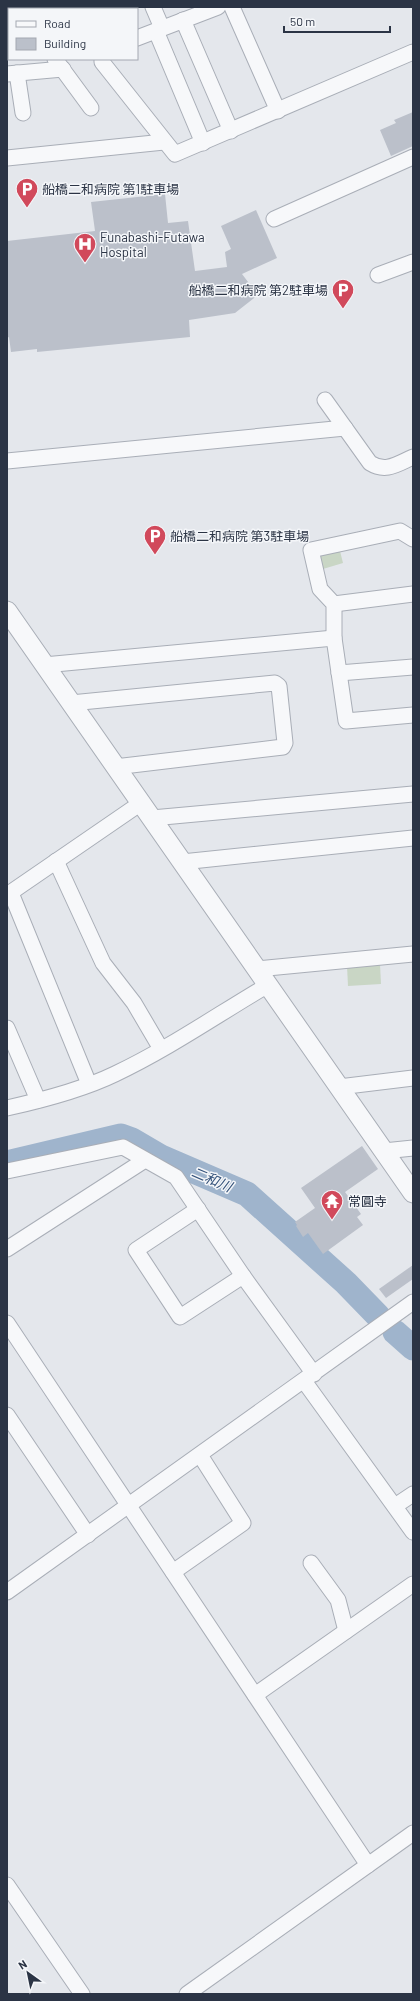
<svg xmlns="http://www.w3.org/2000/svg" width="420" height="2001" viewBox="0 0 420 2001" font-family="Barlow,'Noto Sans JP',sans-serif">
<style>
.green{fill:#c9d6c5}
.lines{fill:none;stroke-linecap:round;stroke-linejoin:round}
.river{stroke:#9fb4cc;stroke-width:25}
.building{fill:#bbc0ca}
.minor-casing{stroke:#a9aeb7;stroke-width:17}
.tertiary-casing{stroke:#a9aeb7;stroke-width:21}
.minor{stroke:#f7f8fa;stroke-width:15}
.tertiary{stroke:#f7f8fa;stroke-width:19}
.labels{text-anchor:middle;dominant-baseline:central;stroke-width:3;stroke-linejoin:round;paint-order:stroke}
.poi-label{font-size:13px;fill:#2b3445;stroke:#f4f6f9;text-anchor:start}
.water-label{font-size:14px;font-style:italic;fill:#34527a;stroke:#f4f6f9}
</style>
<rect width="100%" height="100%" fill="#e4e7ec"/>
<g class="green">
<polygon points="339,547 343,563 323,569 318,557 323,551"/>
<polygon points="380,964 381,984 348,986 347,966"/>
</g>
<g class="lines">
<g class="river">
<polyline points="7,1163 121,1136 132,1140 161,1157 247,1194 346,1283 378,1316"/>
<polyline points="395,1332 413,1348"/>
</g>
</g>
<g class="building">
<polygon points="413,112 413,146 391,156 380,130 396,123 394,120"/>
<polygon points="165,194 168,223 188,221 195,271 227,267 225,252 231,249 221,226 256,210 277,258 242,274 258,295 235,313 189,320 190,337 37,352 37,349 11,352 9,337 7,338 7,241 95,231 91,202"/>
<polygon points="362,1146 378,1169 345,1192 361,1214 357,1217 363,1225 323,1254 308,1233 303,1237 296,1226 297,1225 295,1222 315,1208 301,1188"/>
<polygon points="413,1265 413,1279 386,1298 379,1289"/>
</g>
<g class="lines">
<g class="minor-casing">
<g id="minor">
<polyline points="17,7 19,9"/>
<polyline points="153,7 162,28"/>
<polyline points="232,7 278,111"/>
<polyline points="183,20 231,131"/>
<polyline points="156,31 203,143"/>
<polyline points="137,38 218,7"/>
<polyline points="55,59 91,108"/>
<polyline points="102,59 102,62 175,154 413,52"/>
<polyline points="17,73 23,113"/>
<polyline points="7,74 63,69"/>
<polyline points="7,158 164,142"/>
<polyline points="274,219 413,157"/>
<polyline points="378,275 413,262"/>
<path d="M325 400 370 463C386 473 397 464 413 457"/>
<polyline points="7,461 345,428"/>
<polyline points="334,604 413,594"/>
<polyline points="334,638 334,604 320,589 311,550 400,531 413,539"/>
<polyline points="44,665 334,638 346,721 413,715"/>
<polyline points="339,673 413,667"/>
<polyline points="71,703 275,683 279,686 285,743 283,747 115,767"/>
<polyline points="152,818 413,794"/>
<polyline points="56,861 103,963 134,1003 161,1049"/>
<polyline points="182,862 413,838"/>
<polyline points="11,893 89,1084"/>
<polyline points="7,895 141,803"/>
<polyline points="257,969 413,954"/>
<polyline points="7,1028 38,1100"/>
<polyline points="339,1087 413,1078"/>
<path d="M7 1108C43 1100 82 1090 115 1074 168 1049 217 1015 268 985"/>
<polyline points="384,1151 413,1148"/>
<polyline points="7,1171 123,1147 176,1177 243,1276 314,1374"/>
<polyline points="198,1209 136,1250 180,1317 243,1276"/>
<polyline points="7,1249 145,1160"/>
<polyline points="7,1323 368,1865"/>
<polyline points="304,1381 413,1532"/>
<polyline points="7,1415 88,1535"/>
<polyline points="395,1506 413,1494"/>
<polyline points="311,1563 338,1600 346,1631"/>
<polyline points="173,1572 243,1523 200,1455"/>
<polyline points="7,1592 413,1302"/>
<polyline points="255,1695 413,1584"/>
<polyline points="7,1885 82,1994"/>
<polyline points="187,1994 413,1833"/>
</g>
</g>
<g class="tertiary-casing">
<polyline id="tertiary" points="7,611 413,1193"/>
</g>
<use href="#minor" class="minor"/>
<use href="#tertiary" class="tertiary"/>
</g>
<defs>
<g id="parking-pin" transform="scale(1.15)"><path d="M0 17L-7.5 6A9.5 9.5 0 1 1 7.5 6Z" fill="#d1495b" stroke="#f4f6f9"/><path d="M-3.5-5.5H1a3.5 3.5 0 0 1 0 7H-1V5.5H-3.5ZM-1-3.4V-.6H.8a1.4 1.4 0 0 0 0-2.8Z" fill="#fff"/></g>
<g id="hospital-pin" transform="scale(1.15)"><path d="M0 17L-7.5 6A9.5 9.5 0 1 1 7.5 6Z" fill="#d1495b" stroke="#f4f6f9"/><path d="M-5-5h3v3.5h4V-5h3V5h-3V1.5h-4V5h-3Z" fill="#fff"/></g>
<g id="temple-pin" transform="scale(1.15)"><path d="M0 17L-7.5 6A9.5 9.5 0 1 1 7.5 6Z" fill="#d1495b" stroke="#f4f6f9"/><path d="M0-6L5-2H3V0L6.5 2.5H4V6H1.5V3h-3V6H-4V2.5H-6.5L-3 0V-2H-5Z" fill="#fff"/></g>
</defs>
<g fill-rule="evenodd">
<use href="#parking-pin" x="27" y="189"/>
<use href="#hospital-pin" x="85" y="244"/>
<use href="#parking-pin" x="343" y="290"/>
<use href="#parking-pin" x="155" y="536"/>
<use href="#temple-pin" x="332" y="1201"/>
</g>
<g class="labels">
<g class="poi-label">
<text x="42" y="189">船橋二和病院 第1駐車場</text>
<text x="100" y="237">Funabashi-Futawa<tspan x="100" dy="15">Hospital</tspan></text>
<text x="328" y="290" text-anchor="end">船橋二和病院 第2駐車場</text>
<text x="170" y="536">船橋二和病院 第3駐車場</text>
<text x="348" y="1201">常圓寺</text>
</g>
<g class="water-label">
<text transform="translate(212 1179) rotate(23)">二和川</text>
</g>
</g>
<rect width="420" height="2001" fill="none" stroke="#2b3445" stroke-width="16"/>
<rect x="8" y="8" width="130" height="52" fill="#f4f6f9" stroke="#a4a8b1"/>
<rect x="16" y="21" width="20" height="6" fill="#f7f8fa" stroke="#a4a8b1"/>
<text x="44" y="28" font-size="12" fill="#2b3445">Road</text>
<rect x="16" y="38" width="20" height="12" fill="#bbc0ca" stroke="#a4a8b1"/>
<text x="44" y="48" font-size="12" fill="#2b3445">Building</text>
<g transform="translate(28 1973) rotate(327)" stroke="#f4f6f9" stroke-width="3" paint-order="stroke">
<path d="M0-3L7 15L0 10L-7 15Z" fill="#2b3445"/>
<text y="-6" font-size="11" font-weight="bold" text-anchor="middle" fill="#2b3445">N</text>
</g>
<path d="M284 26v6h106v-6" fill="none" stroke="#2b3445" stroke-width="2"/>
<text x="290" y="26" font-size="12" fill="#2b3445" stroke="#f4f6f9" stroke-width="3" paint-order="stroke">50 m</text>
</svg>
